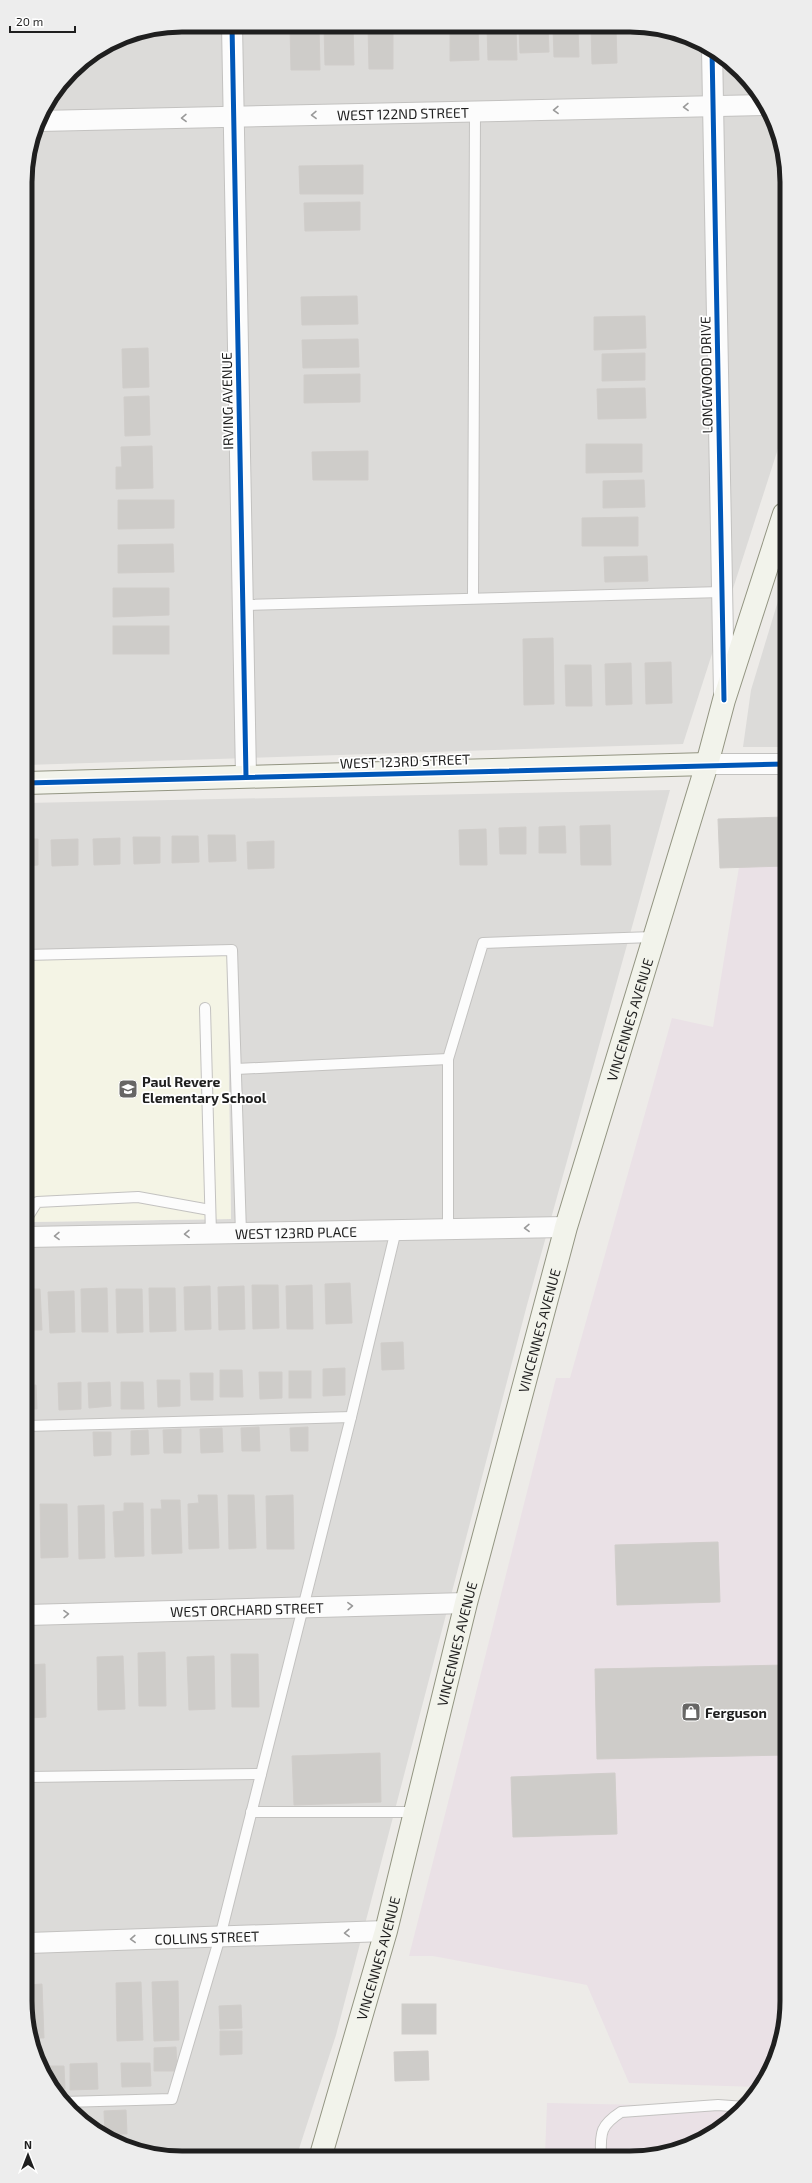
<svg xmlns="http://www.w3.org/2000/svg" width="812" height="2183" viewBox="0 0 812 2183" font-family="'Exo 2',sans-serif">
<style>
.residential{fill:#dcdbd9}
.industrial{fill:#eae1e6}
.education{fill:#f4f4e5}
.building{fill:#ceccc9;stroke:#d0cdca}
.lines{fill:none;stroke-linecap:round;stroke-linejoin:round}
.lane-casing{stroke:#c3c2c0;stroke-width:12}
.street-casing{stroke:#c3c2c0;stroke-width:22}
.secondary-casing{stroke:#939582;stroke-width:24}
.lane{stroke:#fcfcfc;stroke-width:10}
.street{stroke:#fcfcfc;stroke-width:20}
.secondary{stroke:#f2f3eb;stroke-width:22}
.cycleway-casing{stroke:#fff;stroke-width:8}
.cycleway{stroke:#0057b8;stroke-width:5}
.oneway{stroke:#999}
.labels{text-anchor:middle;dominant-baseline:central;stroke-width:3.5;stroke-linejoin:round;paint-order:stroke}
.street-label{font-size:14px;fill:#1f1f1f;stroke:#fff}
.poi-label{font-size:14px;font-weight:bold;fill:#1f1f1f;stroke:#fff;text-anchor:start}
.rim{fill:none;stroke:#1f1f1f;stroke-width:5}
</style>
<rect width="100%" height="100%" fill="#edebe8"/>
<g class="residential">
<polygon points="182,25 661,28 708,46 741,71 766,104 784,151 784,430 683,744 26,765 25,171 41,112 78,64 122,37"/>
<polygon points="785,578 785,747 743,747 751,690"/>
<polygon points="670,790 527,1305 336,2035 297,2155 151,2155 112,2142 71,2112 46,2079 28,2032 27,1222 231,1219 227,956 26,958 26,803"/>
</g>
<g class="industrial">
<polygon points="785,866 787,2011 775,2061 759,2087 629,2083 587,1985 433,1956 409,1956 556,1378 570,1378 672,1018 713,1027 739,867"/>
<polygon points="547,2103 745,2107 709,2137 661,2155 545,2155"/>
</g>
<polygon class="education" points="227,956 231,1219 27,1222 26,958"/>
<g class="building">
<polygon points="290,26 319,26 320,70 291,70"/>
<polygon points="324,26 353,26 354,65 325,65"/>
<polygon points="368,26 393,26 393,69 369,69"/>
<polygon points="450,27 478,27 479,60 450,61"/>
<polygon points="487,27 516,27 517,60 488,60"/>
<polygon points="519,27 548,27 549,52 520,53"/>
<polygon points="553,27 578,28 579,57 554,57"/>
<polygon points="591,28 616,28 617,63 592,64"/>
<polygon points="363,165 363,194 300,194 299,166"/>
<polygon points="360,202 360,230 305,231 304,203"/>
<polygon points="357,296 358,324 302,325 301,297"/>
<polygon points="645,316 646,348 594,350 594,317"/>
<polygon points="358,339 359,367 303,368 302,340"/>
<polygon points="148,348 149,387 123,388 122,349"/>
<polygon points="645,353 645,380 602,381 602,354"/>
<polygon points="360,374 360,402 304,403 304,375"/>
<polygon points="645,388 646,418 598,419 597,389"/>
<polygon points="149,396 150,435 125,436 124,397"/>
<polygon points="586,444 642,444 642,472 586,473"/>
<polygon points="152,446 153,488 116,489 116,467 122,467 121,447"/>
<polygon points="368,451 368,480 313,480 312,452"/>
<polygon points="644,480 645,507 603,508 603,481"/>
<polygon points="118,500 174,500 174,528 118,529"/>
<polygon points="638,517 638,546 582,546 582,518"/>
<polygon points="173,544 174,572 118,573 118,545"/>
<polygon points="647,556 648,581 605,582 604,557"/>
<polygon points="113,588 169,588 169,615 113,617"/>
<rect x="113" y="626" width="56" height="28"/>
<polygon points="553,638 554,704 524,705 523,639"/>
<polygon points="671,662 672,703 646,704 645,663"/>
<polygon points="631,663 632,704 606,705 605,664"/>
<polygon points="565,665 591,665 592,706 566,706"/>
<polygon points="785,817 785,866 720,868 718,819"/>
<polygon points="610,825 611,865 581,865 580,826"/>
<polygon points="565,826 566,853 539,853 539,827"/>
<polygon points="526,827 526,854 500,854 499,828"/>
<polygon points="486,829 487,865 460,865 459,830"/>
<polygon points="208,835 235,835 236,861 209,862"/>
<polygon points="172,836 198,836 199,862 172,863"/>
<polygon points="133,837 160,837 160,863 134,864"/>
<polygon points="120,838 120,864 94,865 93,839"/>
<polygon points="26,839 38,839 38,865 26,866"/>
<polygon points="78,839 78,865 52,866 51,840"/>
<polygon points="274,841 274,868 248,869 247,842"/>
<polygon points="350,1283 352,1323 326,1324 325,1284"/>
<polygon points="252,1285 278,1285 279,1328 253,1329"/>
<polygon points="312,1285 313,1329 287,1329 286,1286"/>
<polygon points="210,1286 211,1329 185,1330 184,1287"/>
<polygon points="244,1286 245,1329 219,1330 218,1287"/>
<polygon points="107,1288 108,1332 82,1332 81,1289"/>
<polygon points="149,1288 175,1288 176,1331 150,1332"/>
<polygon points="27,1289 40,1289 42,1330 27,1330"/>
<polygon points="116,1289 142,1289 143,1332 117,1333"/>
<polygon points="74,1291 75,1332 50,1333 48,1292"/>
<polygon points="403,1342 404,1369 382,1370 381,1343"/>
<polygon points="345,1368 345,1395 323,1396 323,1369"/>
<polygon points="220,1370 242,1370 243,1397 220,1397"/>
<rect x="289" y="1371" width="22" height="27"/>
<polygon points="259,1372 282,1372 282,1398 260,1399"/>
<polygon points="190,1373 213,1373 213,1400 191,1400"/>
<polygon points="157,1380 180,1380 180,1406 158,1407"/>
<polygon points="81,1382 81,1409 59,1410 58,1383"/>
<polygon points="110,1382 111,1406 89,1408 88,1383"/>
<polygon points="121,1382 143,1382 144,1409 121,1409"/>
<polygon points="36,1385 37,1409 27,1409 27,1386"/>
<polygon points="259,1427 260,1451 242,1451 241,1428"/>
<polygon points="308,1427 308,1451 291,1451 290,1428"/>
<polygon points="222,1428 223,1452 201,1453 200,1429"/>
<polygon points="181,1429 181,1453 164,1453 163,1430"/>
<polygon points="148,1430 149,1454 131,1455 131,1431"/>
<polygon points="27,1432 31,1432 32,1455 27,1455"/>
<polygon points="93,1432 111,1432 111,1455 94,1456"/>
<polygon points="198,1495 217,1495 219,1548 189,1549 188,1504 199,1503"/>
<polygon points="228,1495 254,1495 256,1548 229,1549"/>
<polygon points="293,1495 294,1549 267,1549 266,1496"/>
<polygon points="161,1500 180,1500 182,1553 152,1554 151,1509 162,1509"/>
<polygon points="124,1503 143,1503 144,1556 115,1557 113,1512 124,1511"/>
<polygon points="40,1504 67,1504 68,1557 41,1558"/>
<polygon points="27,1505 30,1505 31,1559 27,1559"/>
<polygon points="104,1505 105,1558 79,1559 78,1506"/>
<polygon points="718,1542 720,1602 617,1605 615,1545"/>
<polygon points="165,1652 166,1706 139,1706 138,1653"/>
<polygon points="231,1654 258,1654 259,1707 232,1707"/>
<polygon points="123,1656 125,1709 98,1710 97,1657"/>
<polygon points="214,1656 215,1709 189,1710 187,1657"/>
<polygon points="45,1664 46,1717 28,1718 28,1665"/>
<polygon points="786,1665 786,1755 597,1759 595,1669"/>
<polygon points="380,1753 381,1802 294,1805 292,1756"/>
<polygon points="615,1773 617,1834 513,1837 511,1777"/>
<polygon points="178,1981 179,2040 154,2041 152,1982"/>
<polygon points="141,1982 143,2040 117,2041 116,1983"/>
<polygon points="42,1984 44,2038 30,2038 28,2032 28,1985"/>
<rect x="402" y="2004" width="34" height="30"/>
<polygon points="241,2005 242,2028 220,2029 219,2006"/>
<polygon points="220,2031 242,2031 242,2054 220,2055"/>
<polygon points="176,2047 177,2071 154,2071 154,2048"/>
<polygon points="428,2051 429,2080 395,2081 394,2052"/>
<polygon points="97,2063 98,2089 70,2090 70,2064"/>
<polygon points="121,2063 150,2063 151,2086 122,2087"/>
<polygon points="42,2066 64,2066 65,2089 53,2089 46,2079"/>
<polygon points="126,2110 127,2134 105,2134 104,2111"/>
</g>
<g class="lines">
<g class="lane-casing">
<g id="lane">
<polyline points="473,598 475,112"/>
<polyline points="243,605 722,592"/>
<polyline points="26,955 232,950 241,1233"/>
<polyline points="205,1008 211,1234"/>
<polyline points="236,1069 448,1059"/>
<polyline points="27,1218 37,1202 138,1197 210,1210"/>
<polyline points="448,1229 448,1059 483,943 653,937"/>
<polyline points="27,1426 351,1417"/>
<polyline points="28,1777 261,1774"/>
<polyline points="251,1812 416,1812"/>
<polyline points="63,2102 172,2099 220,1937 351,1417 396,1230"/>
<path d="M601 2155C600 2132 601 2125 621 2112L718 2105 745 2107"/>
</g>
</g>
<g class="street-casing">
<g id="street">
<polyline points="232,25 246,777"/>
<polyline points="712,49 724,693"/>
<path id="s1" d="M39 121 767 105"/>
<polyline points="707,764 785,764"/>
<path id="s2" d="M27 1237 566 1227"/>
<path id="s3" d="M27 1615 466 1603"/>
<path id="s4" d="M28 1943 386 1931"/>
</g>
</g>
<g class="secondary-casing">
<g id="secondary">
<polyline points="26,783 707,764"/>
<path id="s5" d="M321 2155 386 1931 466 1603 566 1227 707 764 724 700 784 514"/>
</g>
</g>
<use href="#lane" class="lane"/>
<use href="#street" class="street"/>
<use href="#secondary" class="secondary"/>
<g class="cycleway-casing">
<g id="cycleway">
<polyline points="232,25 246,777"/>
<polyline points="712,49 724,700"/>
<polyline points="26,783 785,764"/>
</g>
</g>
<use href="#cycleway" class="cycleway"/>
</g>
<defs><path id="oneway-chevron" d="M-2-3.5L2.5 0L-2 3.5" fill="none" stroke-width="1.6" stroke-linecap="round" stroke-linejoin="round"/></defs>
<g class="oneway">
<use href="#oneway-chevron" transform="translate(686 107) rotate(179)"/>
<use href="#oneway-chevron" transform="translate(556 110) rotate(179)"/>
<use href="#oneway-chevron" transform="translate(314 115) rotate(179)"/>
<use href="#oneway-chevron" transform="translate(184 118) rotate(179)"/>
<use href="#oneway-chevron" transform="translate(527 1228) rotate(179)"/>
<use href="#oneway-chevron" transform="translate(187 1234) rotate(179)"/>
<use href="#oneway-chevron" transform="translate(57 1236) rotate(179)"/>
<use href="#oneway-chevron" transform="translate(350 1606) rotate(-2)"/>
<use href="#oneway-chevron" transform="translate(66 1614) rotate(-1)"/>
<use href="#oneway-chevron" transform="translate(347 1933) rotate(178)"/>
<use href="#oneway-chevron" transform="translate(133 1939) rotate(178)"/>
</g>
<defs>
<g id="school-square" transform="scale(1)"><rect x="-9" y="-9" width="18" height="18" rx="4" fill="#676665" stroke="#fff"/><path d="M0-5L7-2L0 1L-7-2ZM-4 1L0 2.5L4 1V4Q0 6-4 4Z" fill="#fff"/></g>
<g id="shop-square" transform="scale(1)"><rect x="-9" y="-9" width="18" height="18" rx="4" fill="#676665" stroke="#fff"/><path d="M-5-2.5h2.3a2.7 3.5 0 0 1 5.4 0H5L5.5 6h-11ZM-1.5-2.5h3a1.5 2.3 0 0 0-3 0Z" fill="#fff"/></g>
</defs>
<g fill-rule="evenodd">
<use href="#school-square" x="128" y="1089"/>
<use href="#shop-square" x="691" y="1712"/>
</g>
<g class="labels">
<g class="street-label">
<text stroke="none"><textPath href="#s1" startOffset="364">WEST 122ND STREET</textPath></text>
<text transform="translate(706 375) rotate(-91)">LONGWOOD DRIVE</text>
<text transform="translate(227 401) rotate(-91)">IRVING AVENUE</text>
<text transform="translate(405 761) rotate(-2)">WEST 123RD STREET</text>
<text stroke="none"><textPath href="#s5" startOffset="1177">VINCENNES AVENUE</textPath></text>
<text stroke="none"><textPath href="#s2" startOffset="269">WEST 123RD PLACE</textPath></text>
<text stroke="none"><textPath href="#s5" startOffset="853">VINCENNES AVENUE</textPath></text>
<text stroke="none"><textPath href="#s3" startOffset="220">WEST ORCHARD STREET</textPath></text>
<text stroke="none"><textPath href="#s5" startOffset="529">VINCENNES AVENUE</textPath></text>
<text stroke="none"><textPath href="#s4" startOffset="179">COLLINS STREET</textPath></text>
<text stroke="none"><textPath href="#s5" startOffset="205">VINCENNES AVENUE</textPath></text>
</g>
<g class="poi-label">
<text x="142" y="1081">Paul Revere<tspan x="142" dy="16">Elementary School</tspan></text>
<text x="705" y="1712">Ferguson</text>
</g>
</g>
<path d="M0 0H812V2183H0ZM182 32H630A150 150 0 0 1 780 182V2001A150 150 0 0 1 630 2151H182A150 150 0 0 1 32 2001V182A150 150 0 0 1 182 32Z" fill="#ededed" fill-rule="evenodd"/>
<path class="rim" d="M182 32H630A150 150 0 0 1 780 182V2001A150 150 0 0 1 630 2151H182A150 150 0 0 1 32 2001V182A150 150 0 0 1 182 32Z"/>
<g transform="translate(28 2155)" stroke="#ffffff" stroke-width="3" paint-order="stroke">
<path d="M0-3L7 15L0 10L-7 15Z" fill="#1f1f1f"/>
<text y="-6" font-size="11" font-weight="bold" text-anchor="middle" fill="#1f1f1f">N</text>
</g>
<path d="M10 26v6h65v-6" fill="none" stroke="#1f1f1f" stroke-width="2"/>
<text x="16" y="26" font-size="12" fill="#1f1f1f" stroke="#ffffff" stroke-width="3" paint-order="stroke">20 m</text>
</svg>
